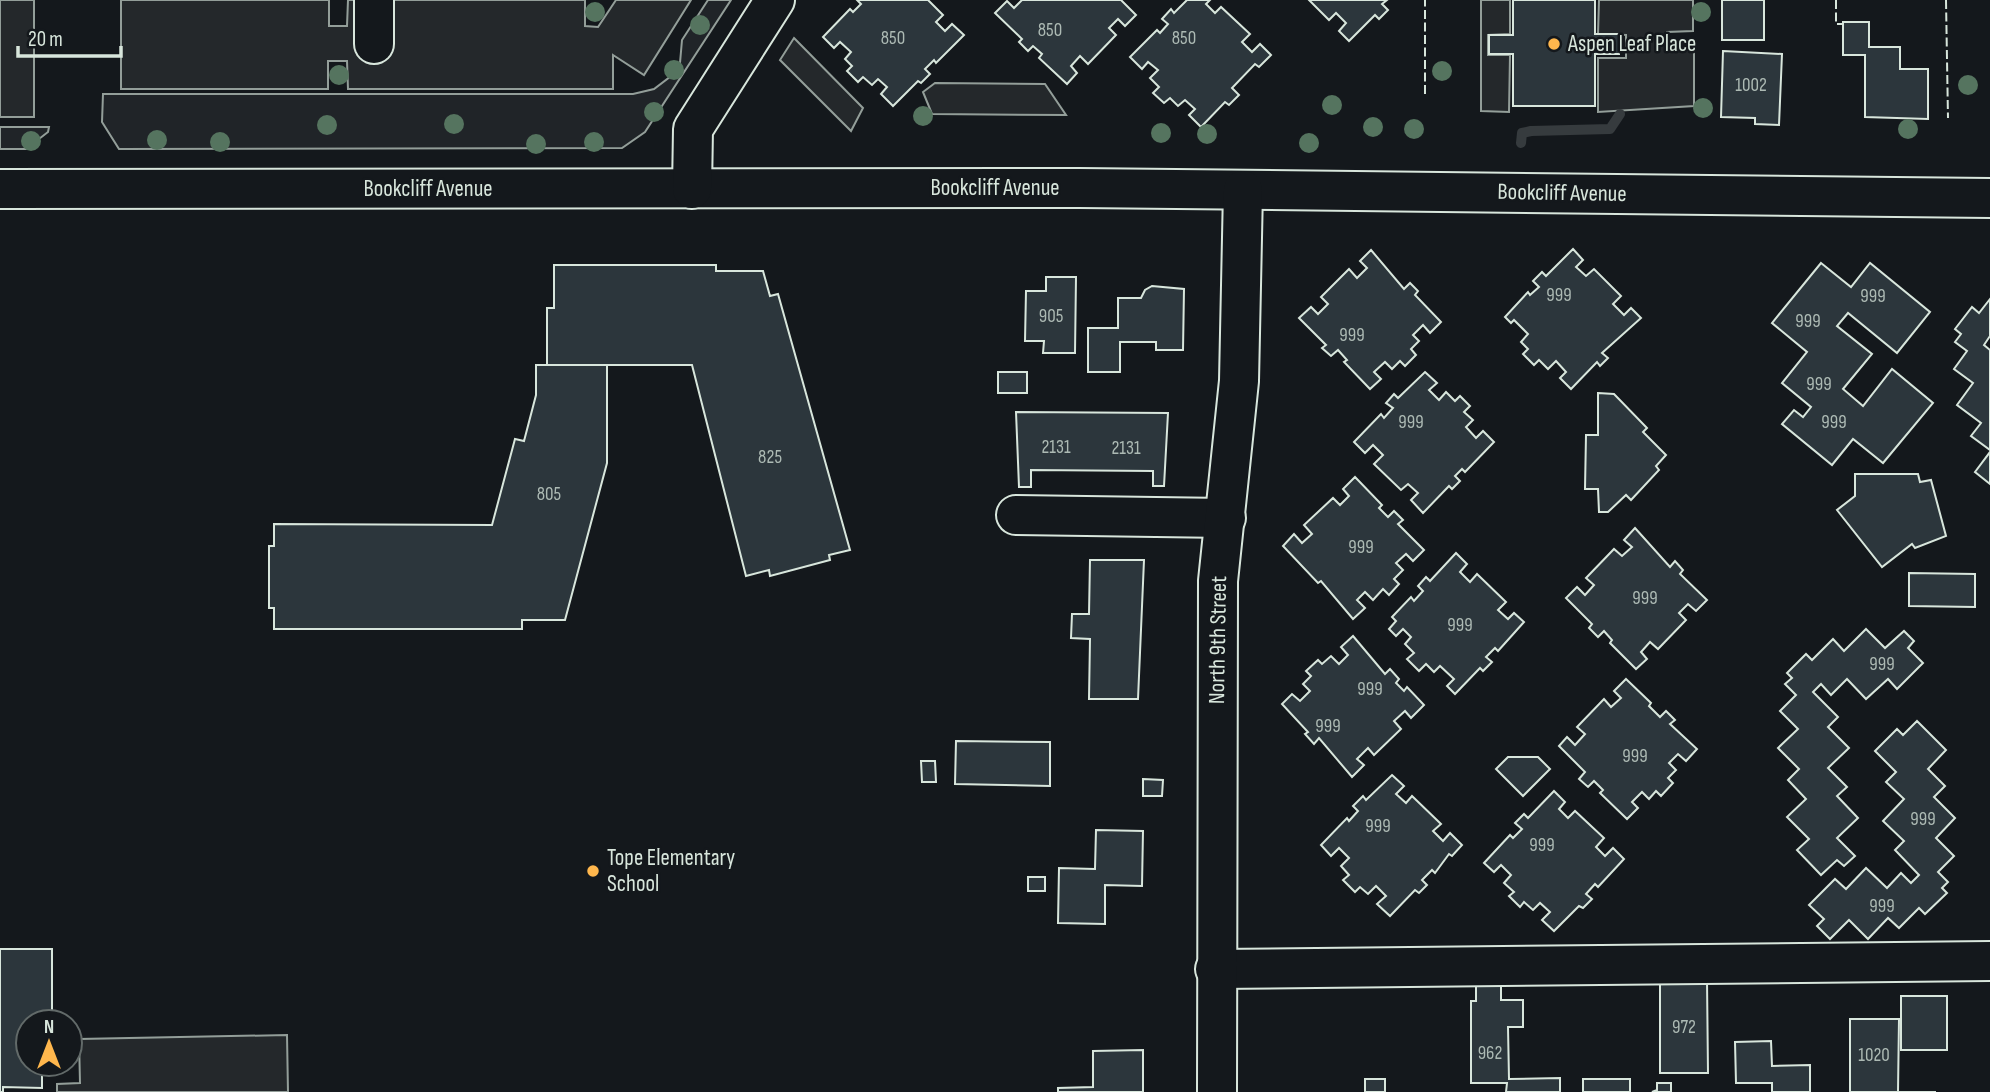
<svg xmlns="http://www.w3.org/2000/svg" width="1990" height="1092" viewBox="0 0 1990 1092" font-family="'Sofia Sans Condensed',sans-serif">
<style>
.green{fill:#202428;stroke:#939e99;stroke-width:2}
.parking{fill:#24282b;stroke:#939e99;stroke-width:2}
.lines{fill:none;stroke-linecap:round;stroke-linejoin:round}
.stream{stroke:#363b3e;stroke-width:10}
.building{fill:#2c363c;stroke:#d8e6dc;stroke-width:2}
.minor-casing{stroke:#d8e6dc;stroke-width:42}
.minor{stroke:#14181c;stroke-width:38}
.fence{stroke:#d8e6dc;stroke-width:2;stroke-dasharray:9 3.5;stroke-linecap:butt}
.tree{fill:#55745f}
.poi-dot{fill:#ffb74d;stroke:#14181c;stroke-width:2.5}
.labels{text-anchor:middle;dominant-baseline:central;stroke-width:5;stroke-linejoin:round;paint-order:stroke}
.number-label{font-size:19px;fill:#adbab4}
.poi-label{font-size:23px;fill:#d8e6dc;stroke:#14181c;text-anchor:start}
.street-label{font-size:23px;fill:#d8e6dc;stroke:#14181c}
</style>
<rect width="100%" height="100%" fill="#14181c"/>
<g class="green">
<polygon points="708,0 731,0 645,132 622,148 119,149 102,122 103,94 633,94 654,89 675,73 680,63 682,40"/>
<polygon points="0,127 49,127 48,132 26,149 0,149"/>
</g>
<g class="parking">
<rect x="0" y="0" width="34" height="117"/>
<polygon points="121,0 329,0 329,26 347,26 348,0 585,0 585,26 598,27 616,0 691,0 644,75 613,55 613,89 348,89 347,61 328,61 328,89 121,89"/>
<polygon points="1481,0 1510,0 1510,34 1488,35 1488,55 1510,55 1509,112 1481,111"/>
<polygon points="1599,0 1693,0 1693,31 1667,32 1664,42 1669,51 1694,51 1694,106 1598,112 1598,58 1626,58 1626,35 1598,34"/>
<polygon points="794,38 863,108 851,131 780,60"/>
<polygon points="935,83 1045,84 1066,115 932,114 923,92"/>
<polygon points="287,1035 288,1092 57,1092 57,1084 80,1083 79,1039"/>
</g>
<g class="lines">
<polyline class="stream" points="1521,143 1522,133 1531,131 1610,129 1620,114"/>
</g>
<g class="building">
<polygon points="857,0 928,0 943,15 936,22 945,31 952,24 964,35 936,63 934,60 925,69 930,74 921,83 918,81 893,106 881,94 887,87 878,79 872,85 863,77 858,82 847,71 852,66 845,59 851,52 840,42 834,48 823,37 850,9 853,12 861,4"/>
<polygon points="1022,0 1121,0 1136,15 1125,26 1118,19 1109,28 1116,35 1088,64 1080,56 1071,66 1077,73 1067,84 1039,58 1042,54 1033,46 1028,51 1019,42 1022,39 995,13 1007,1 1014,8"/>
<polygon points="1187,0 1210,0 1206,4 1215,13 1221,7 1250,34 1242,42 1252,52 1260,44 1271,55 1259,67 1255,64 1232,88 1239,95 1229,105 1225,102 1201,127 1189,115 1195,109 1185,100 1178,106 1170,98 1164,103 1153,93 1159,87 1150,78 1158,70 1148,62 1142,69 1130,57 1157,30 1160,33 1168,24 1162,19 1171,9 1174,13"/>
<polygon points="1309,0 1387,0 1382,4 1388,10 1379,19 1375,15 1349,41 1339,31 1346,23 1336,13 1329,20"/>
<polygon points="1513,0 1595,0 1595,34 1619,34 1619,54 1595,54 1595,106 1513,106 1513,54 1489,54 1489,35 1513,35"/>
<rect x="1722" y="0" width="42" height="40"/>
<polygon points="1843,22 1869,22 1869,47 1900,47 1900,69 1928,69 1928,119 1865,117 1865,55 1843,55"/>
<polygon points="1723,51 1782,54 1779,125 1755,124 1755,118 1721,117"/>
<polygon points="1573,249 1583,260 1576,267 1586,276 1594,269 1621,296 1613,304 1624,315 1631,308 1641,318 1602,353 1608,358 1600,366 1597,362 1571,389 1560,378 1566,372 1556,361 1548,369 1539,360 1534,365 1523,354 1528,349 1521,342 1528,334 1514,320 1511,323 1505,317 1528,292 1530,295 1539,287 1533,281 1542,272 1546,276"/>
<polygon points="1371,250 1404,289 1410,283 1418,291 1415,295 1441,322 1430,333 1423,325 1413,335 1419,341 1411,349 1416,355 1405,366 1400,361 1392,369 1385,362 1374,372 1381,379 1370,389 1344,362 1347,360 1338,350 1331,356 1322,348 1326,345 1299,318 1311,307 1318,314 1328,304 1321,297 1349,269 1357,278 1367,268 1360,261"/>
<polygon points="1821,263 1851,287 1870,263 1930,312 1897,353 1848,313 1837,326 1872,354 1843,389 1863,406 1892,369 1933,403 1883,463 1853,439 1832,465 1782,424 1794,410 1803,417 1811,407 1782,383 1807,352 1772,323"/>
<polygon points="554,265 716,265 716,271 763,271 770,296 778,294 850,550 829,555 830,560 770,576 769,570 746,576 692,365 547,365 547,308 554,308"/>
<polygon points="1046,277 1076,277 1075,353 1043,353 1044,341 1025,341 1026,291 1046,291"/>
<polygon points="1152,286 1184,289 1183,350 1156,350 1156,342 1120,342 1120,372 1088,372 1088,328 1118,328 1118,298 1141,298 1145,290"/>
<polygon points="1990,299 1990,336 1984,345 1990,350 1990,450 1971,436 1981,423 1957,405 1973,383 1954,369 1967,351 1955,342 1961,334 1955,329 1972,307 1979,313"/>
<polygon points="536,365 607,365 607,463 565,620 522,620 522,629 274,629 274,608 269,608 269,546 274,546 274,524 492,525 515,439 524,441 536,395"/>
<rect x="998" y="372" width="29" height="21"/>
<polygon points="1425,372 1437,383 1429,390 1439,400 1446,392 1455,401 1460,396 1470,406 1464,412 1473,420 1466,427 1476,438 1483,431 1494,442 1465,472 1462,469 1455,476 1460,481 1452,489 1449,486 1423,513 1411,500 1418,493 1408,484 1401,490 1374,464 1383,455 1373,445 1365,453 1354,442 1381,414 1384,418 1393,408 1386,403 1394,394 1398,398"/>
<polygon points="1598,393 1614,394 1647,428 1643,432 1666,455 1656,466 1659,470 1631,500 1626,495 1608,512 1599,512 1598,489 1585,489 1586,435 1598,435"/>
<polygon points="1016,412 1168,413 1164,486 1153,486 1153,471 1031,470 1031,487 1019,487"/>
<polygon points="1990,452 1990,484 1975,472"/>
<polygon points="1855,474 1918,474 1920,482 1931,480 1946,536 1915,548 1912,544 1882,567 1837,510 1855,496"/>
<polygon points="1355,477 1382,505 1379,508 1388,517 1394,511 1403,520 1398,524 1424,550 1413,561 1406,554 1396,563 1403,570 1394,579 1399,584 1389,595 1383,589 1373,600 1365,592 1357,600 1365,608 1353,619 1321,581 1318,583 1283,546 1294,534 1302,543 1312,534 1304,525 1333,498 1340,505 1349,496 1343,489"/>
<polygon points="1635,528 1670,567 1675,561 1683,570 1680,574 1707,600 1696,611 1688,604 1679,613 1686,620 1658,649 1650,642 1641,652 1647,659 1636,669 1610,643 1612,640 1604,631 1598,637 1589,628 1592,624 1566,598 1577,587 1585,595 1594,585 1586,578 1614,549 1622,556 1632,547 1624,540"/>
<polygon points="1456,553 1467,564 1460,572 1470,582 1477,574 1506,602 1498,610 1508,619 1514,613 1524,622 1498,651 1495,648 1486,657 1492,662 1483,671 1480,668 1455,694 1447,686 1454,679 1440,666 1434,672 1426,664 1419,671 1407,659 1414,653 1405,644 1411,637 1403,629 1396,636 1389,629 1396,621 1392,617 1411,597 1414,601 1423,591 1418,586 1426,577 1430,581"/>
<polygon points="1090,560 1144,560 1138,699 1089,699 1090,639 1071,638 1072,614 1089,614"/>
<polygon points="1909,573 1975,574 1975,607 1909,606"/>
<polygon points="1866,629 1885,648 1904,631 1914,641 1908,648 1923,663 1897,689 1888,679 1866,699 1847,679 1831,695 1821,684 1813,692 1838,717 1828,727 1849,748 1828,768 1847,787 1837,796 1858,818 1837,838 1855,856 1844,866 1837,860 1821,875 1797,850 1809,839 1787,817 1806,799 1788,780 1799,769 1778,748 1798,729 1780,711 1796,695 1785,684 1792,678 1787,673 1806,654 1812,660 1833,639 1844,651"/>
<polygon points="1353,636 1385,674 1390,669 1399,679 1396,683 1404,691 1407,687 1424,705 1411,718 1405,711 1394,721 1401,729 1374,755 1368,748 1357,759 1364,765 1352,777 1319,738 1314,744 1305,734 1308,732 1282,704 1292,694 1300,701 1310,691 1303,684 1311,676 1306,671 1318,660 1322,664 1331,656 1339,664 1348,655 1341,647"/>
<polygon points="1626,679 1651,703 1649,706 1660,717 1666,711 1675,720 1670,724 1697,749 1686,761 1678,754 1669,763 1676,770 1668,778 1673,783 1661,796 1656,791 1649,799 1642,792 1632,802 1638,808 1627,819 1600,793 1603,790 1594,781 1588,787 1579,779 1585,772 1559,746 1567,737 1575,745 1585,734 1577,727 1604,699 1611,707 1621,698 1614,691"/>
<polygon points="1917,721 1946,750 1928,769 1945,786 1934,797 1955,818 1936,838 1954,856 1938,872 1948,882 1942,888 1947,893 1925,914 1919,908 1899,928 1888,918 1868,939 1849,920 1830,939 1817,926 1824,919 1809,905 1835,879 1846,889 1866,868 1887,888 1901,873 1911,883 1919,875 1895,850 1904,841 1883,821 1904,799 1886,782 1896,772 1875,751 1897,729 1903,735"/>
<polygon points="956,741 1050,742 1050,786 955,784"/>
<polygon points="1508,757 1538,757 1550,769 1523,796 1496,769"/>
<polygon points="921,761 935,761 936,782 922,782"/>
<polygon points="1392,775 1404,786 1396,794 1406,803 1412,796 1441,824 1433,831 1443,841 1450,833 1462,845 1452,856 1449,854 1435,873 1432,870 1422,880 1427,885 1419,893 1415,890 1390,916 1377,904 1386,896 1376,886 1368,894 1360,887 1355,892 1343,880 1349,875 1341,866 1349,858 1339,848 1331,856 1321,845 1347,818 1349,821 1358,811 1353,806 1363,796 1366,800"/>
<polygon points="1143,779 1163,780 1162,796 1143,796"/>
<polygon points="1554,791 1565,802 1559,809 1568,818 1575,811 1604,838 1596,847 1605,856 1613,848 1624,859 1598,887 1595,884 1586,894 1592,899 1583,908 1579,906 1554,931 1542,920 1550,912 1540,903 1533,910 1524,902 1520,907 1509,896 1514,892 1504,883 1511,875 1501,865 1494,872 1484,863 1510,835 1513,838 1522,829 1515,823 1524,814 1528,818"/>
<polygon points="1096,830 1143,831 1142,886 1105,885 1105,924 1058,923 1059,868 1095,869"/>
<rect x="1028" y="877" width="17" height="14"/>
<polygon points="0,949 52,949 52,1015 42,1015 42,1022 28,1022 28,1064 42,1064 42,1088 3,1087 3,1092 0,1092"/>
<polygon points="1707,980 1708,1073 1660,1073 1660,981"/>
<polygon points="1476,986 1501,986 1501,1000 1523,1000 1523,1027 1508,1027 1509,1079 1560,1078 1560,1092 1506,1092 1507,1083 1471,1083 1471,1001 1476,1001"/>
<rect x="1901" y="996" width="46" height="54"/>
<polygon points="1850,1019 1899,1019 1898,1092 1936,1092 1850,1092"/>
<polygon points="1771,1041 1772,1066 1810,1065 1810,1092 1772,1092 1772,1083 1736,1083 1735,1042"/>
<polygon points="1143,1050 1143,1092 1058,1092 1058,1088 1093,1087 1093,1051"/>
<rect x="1365" y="1079" width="20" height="13"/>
<rect x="1583" y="1079" width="47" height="13"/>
<polygon points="1657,1083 1671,1083 1671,1092 1652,1092 1657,1090"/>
</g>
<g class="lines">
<g class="minor-casing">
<g id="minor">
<polyline points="374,0 374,44"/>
<polyline points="0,189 1080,188 1990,198"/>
<polyline points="692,189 693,129 775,0"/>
<polyline points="1016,515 1226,518"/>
<polyline points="1215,969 1990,961"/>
<polyline points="1217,1092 1218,581 1239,381 1243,190"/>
</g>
</g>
<use href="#minor" class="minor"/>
<g class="fence">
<polyline points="1836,0 1836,24 1843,24"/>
<polyline points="1946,0 1948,118"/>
<polyline points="1425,94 1425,0"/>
</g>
</g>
<g class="tree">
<circle cx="595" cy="12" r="10"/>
<circle cx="1701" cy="12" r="10"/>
<circle cx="700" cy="25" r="10"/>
<circle cx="674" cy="70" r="10"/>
<circle cx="1442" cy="71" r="10"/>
<circle cx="339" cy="75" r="10"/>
<circle cx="1968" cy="85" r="10"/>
<circle cx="1332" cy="105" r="10"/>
<circle cx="1703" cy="108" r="10"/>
<circle cx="654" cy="112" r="10"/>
<circle cx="923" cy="116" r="10"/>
<circle cx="454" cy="124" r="10"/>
<circle cx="327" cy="125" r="10"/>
<circle cx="1373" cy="127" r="10"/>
<circle cx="1414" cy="129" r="10"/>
<circle cx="1908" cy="129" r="10"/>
<circle cx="1161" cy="133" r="10"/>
<circle cx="1207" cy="134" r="10"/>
<circle cx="157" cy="140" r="10"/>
<circle cx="31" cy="141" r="10"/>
<circle cx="220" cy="142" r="10"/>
<circle cx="594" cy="142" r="10"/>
<circle cx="1309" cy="143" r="10"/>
<circle cx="536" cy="144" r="10"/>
</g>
<g class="poi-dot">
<circle cx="1554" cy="44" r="7"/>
<circle cx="593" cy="871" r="7"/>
</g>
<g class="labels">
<g class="number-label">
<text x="1050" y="30">850</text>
<text x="893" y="38">850</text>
<text x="1184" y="38">850</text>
<text x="1751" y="85">1002</text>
<text x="1559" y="295">999</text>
<text x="1873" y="296">999</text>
<text x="1051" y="316">905</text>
<text x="1808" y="321">999</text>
<text x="1352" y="335">999</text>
<text x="1819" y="384">999</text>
<text x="1411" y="422">999</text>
<text x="1834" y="422">999</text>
<text x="1056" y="447">2131</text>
<text x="1126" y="448">2131</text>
<text x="770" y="457">825</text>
<text x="549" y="494">805</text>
<text x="1361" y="547">999</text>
<text x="1645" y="598">999</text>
<text x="1460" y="625">999</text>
<text x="1882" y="664">999</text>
<text x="1370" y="689">999</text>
<text x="1328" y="726">999</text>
<text x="1635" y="756">999</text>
<text x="1923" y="819">999</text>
<text x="1378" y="826">999</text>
<text x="1542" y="845">999</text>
<text x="1882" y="906">999</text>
<text x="1684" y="1027">972</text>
<text x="1490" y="1053">962</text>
<text x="1874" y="1055">1020</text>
</g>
<g class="poi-label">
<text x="1568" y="44">Aspen Leaf Place</text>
<text x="607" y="858">Tope Elementary<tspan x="607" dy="26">School</tspan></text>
</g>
<g class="street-label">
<text x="995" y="188">Bookcliff Avenue</text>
<text x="428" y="189">Bookcliff Avenue</text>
<text transform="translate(1562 193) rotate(1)">Bookcliff Avenue</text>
<text transform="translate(1218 640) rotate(-89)">North 9th Street</text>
</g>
</g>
<g transform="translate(49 1043)"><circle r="33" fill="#14181c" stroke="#626a69" stroke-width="2"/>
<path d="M0-5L12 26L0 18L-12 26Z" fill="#ffb74d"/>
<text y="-10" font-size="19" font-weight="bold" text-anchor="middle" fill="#d8e6dc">N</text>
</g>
<path d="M18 46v10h103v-10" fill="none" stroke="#d8e6dc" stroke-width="3.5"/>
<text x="28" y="46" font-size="21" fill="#d8e6dc" stroke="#14181c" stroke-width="5" paint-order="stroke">20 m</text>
</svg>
